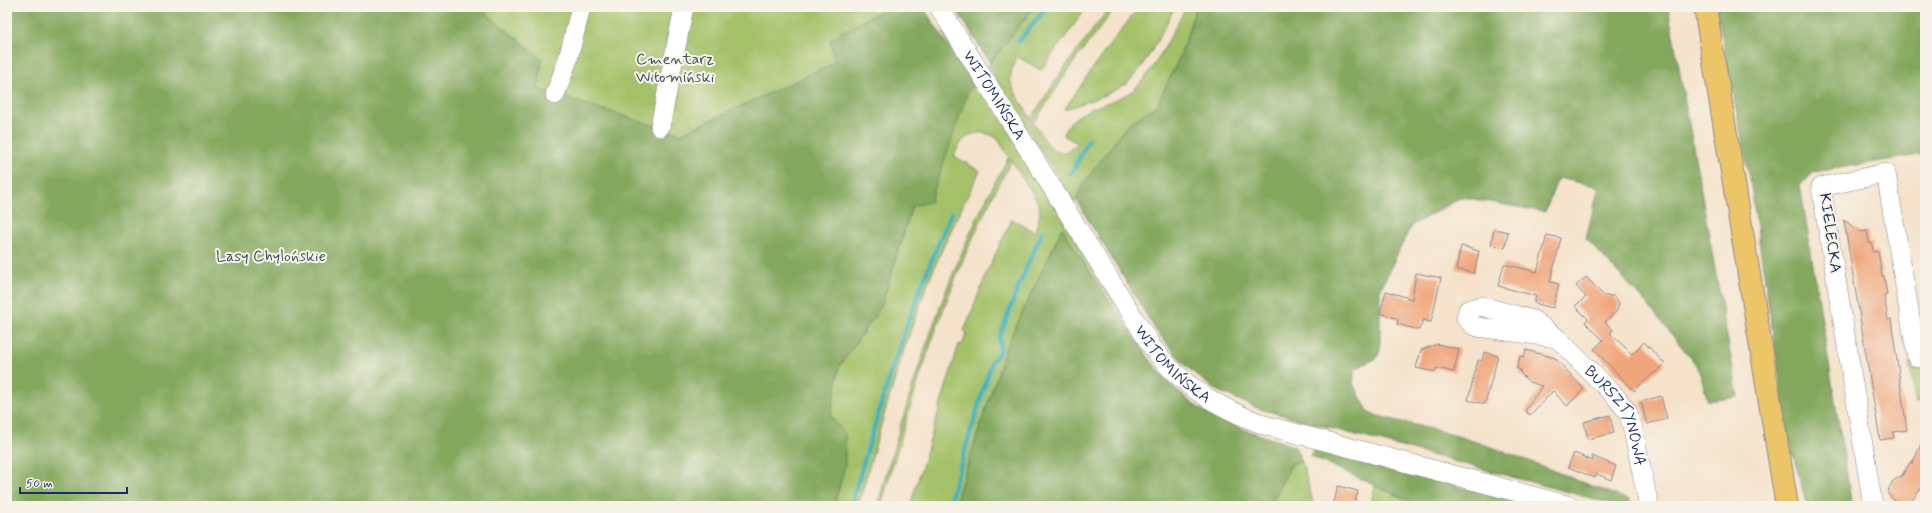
<svg xmlns="http://www.w3.org/2000/svg" width="1932" height="513" viewBox="0 0 1932 513" font-family="Mynerve,sans-serif">
<style>
.green{fill:#a4c169;stroke:#607864}
.forest{fill:#83a75d;stroke:#4f6b5e}
.lines{fill:none;stroke-linecap:round;stroke-linejoin:round}
.stream{stroke:#41b1ba;stroke-width:4.5}
.building{fill:#f0a67c}
.minor-casing{stroke:#888894;stroke-width:20}
.major-casing{stroke:#888894;stroke-width:24}
.minor{stroke:#fff;stroke-width:19}
.major{stroke:#edc569;stroke-width:22}
.labels{text-anchor:middle;dominant-baseline:central;stroke-width:4;stroke-linejoin:round;paint-order:stroke}
.park-label{font-size:16px;fill:#3d5461;stroke:#f7f3e8}
.street-label{font-size:16px;fill:#1b2f5e;stroke:#f7f3e8}
</style>
<rect width="100%" height="100%" fill="#f7f3e8"/>
<filter id="ink" filterUnits="userSpaceOnUse"><feTurbulence type="fractalNoise" baseFrequency=".025" numOctaves="2"/><feDisplacementMap in="SourceGraphic" scale="8" xChannelSelector="R" yChannelSelector="G"/><feConvolveMatrix kernelMatrix="1 2 1 2 8 2 1 2 1" color-interpolation-filters="sRGB"/></filter>
<filter id="wash" filterUnits="userSpaceOnUse"><feTurbulence type="fractalNoise" baseFrequency=".012" numOctaves="4" result="noise"/><feDisplacementMap in="SourceGraphic" scale="16" xChannelSelector="R" yChannelSelector="G"/><feGaussianBlur stdDeviation="0.9" result="paint"/><feColorMatrix in="noise" values="0 0 0 0 0 0 0 0 0 0 0 0 0 0 0 0 0 1.4 0 .05"/><feComposite in="paint" operator="in"/></filter>
<g filter="url(#wash)">
<rect width="100%" height="100%" fill="#f5e2ca"/>
<g class="green">
<polygon points="478,7 888,7 830,39 835,63 680,134 538,89 542,59"/>
<path d="M1034 7H1087L1041 70 1016 56C1014 65 1009 74 1011 83 1013 91 1047 146 1053 149 1062 155 1071 151 1077 143L1063 135C1072 107 1112 106 1133 90 1154 73 1173 31 1186 7H1196L1181 54 1157 105 1128 124 1083 184 1074 203 988 66Z"/>
<polygon points="1110,7 1116,7 1076,59 1035,121 1032,117 1062,71"/>
<path d="M1139 7H1175C1163 29 1145 69 1126 84 1108 96 1084 102 1064 110L1099 59Z"/>
<path d="M943 33 948 35 1122 312 1118 315 1062 229 1007 345 954 506H910L959 344 962 345 967 333 964 331 987 272 1012 219 1035 232 1040 214 1039 204 997 138C976 126 962 136 954 156L980 171C959 212 939 254 923 296 897 365 878 436 858 506H834L845 465 831 417 839 367 881 307 912 206 968 92 974 83Z"/>
<path d="M1008 158 1011 162C950 270 915 387 881 506H877C912 384 946 269 1008 158Z"/>
<polygon points="1925,362 1924,400 1916,403 1909,363"/>
<polygon points="1302,462 1314,506 1270,506 1292,463"/>
<polygon points="1375,486 1412,502 1426,506 1370,506"/>
</g>
<g class="forest">
<polygon points="7,7 478,7 542,59 538,89 680,134 835,63 830,39 888,7 923,7 973,84 968,92 930,202 912,206 881,307 839,367 831,417 845,434 845,465 834,506 7,506"/>
<polygon points="955,7 1034,7 990,63"/>
<path d="M1196 7H1668L1738 397 1708 401 1698 367 1648 305 1586 238 1599 187 1558 178 1545 212 1462 197 1411 226 1380 290V350L1377 358 1355 369 1353 384 1370 414C1410 424 1449 432 1488 446 1536 462 1582 484 1630 500L1629 506H1620L1260 409 1218 391 1205 382 1185 365 1157 332 1076 200 1083 184 1128 124 1157 105 1181 54Z"/>
<polygon points="1716,7 1925,7 1925,154 1814,172 1800,185 1852,506 1807,506 1788,436 1750,180"/>
<path d="M1062 228 1117 315 1120 314C1144 352 1167 390 1207 413 1234 428 1266 436 1295 447L1302 462 1292 463 1270 506H954L1007 345Z"/>
<polygon points="1314,448 1343,457 1536,506 1426,506 1412,502 1310,456"/>
</g>
<g class="lines">
<g class="stream">
<polyline points="1018,42 1047,7"/>
<polyline points="1071,174 1089,139"/>
<path d="M851 506C880 406 908 308 952 213"/>
<path d="M948 506 992 361C999 355 1002 348 999 339L1019 285 1042 232"/>
</g>
</g>
<g id="blocks">
<g class="building">
<polygon points="1844,220 1860,232 1867,231 1869,243 1872,243 1873,252 1878,251 1882,276 1884,276 1887,295 1884,295 1888,320 1891,319 1907,430 1893,432 1894,438 1880,440"/>
<polygon points="1494,229 1508,232 1505,248 1491,245"/>
<polygon points="1547,235 1561,238 1550,282 1559,284 1553,308 1534,303 1536,296 1498,286 1504,264 1537,272"/>
<polygon points="1461,246 1479,251 1474,273 1456,269"/>
<polygon points="1416,273 1441,278 1431,322 1423,320 1419,330 1397,324 1398,319 1380,313 1386,291 1412,299"/>
<polygon points="1586,277 1604,296 1614,296 1619,303 1617,311 1605,322 1613,330 1610,333 1632,354 1644,342 1665,364 1655,373 1654,372 1634,391 1594,349 1603,340 1585,322 1588,319 1575,306 1586,297 1576,286"/>
<polygon points="1437,344 1459,349 1454,372 1436,368 1435,372 1416,368 1421,350"/>
<polygon points="1526,350 1555,358 1584,389 1567,406 1553,391 1530,415 1525,411 1542,386 1529,382 1520,373 1521,370 1517,369 1520,356 1524,357"/>
<polygon points="1484,352 1498,356 1485,404 1468,400 1478,360 1482,361"/>
<polygon points="1661,396 1667,419 1647,424 1641,402"/>
<polygon points="1610,415 1614,433 1588,439 1584,422"/>
<polygon points="1925,436 1925,482 1911,502 1901,505 1896,502 1888,494 1889,488 1893,481 1901,476 1901,477 1912,460 1912,464"/>
<polygon points="1574,453 1593,461 1592,456 1616,466 1611,480 1597,474 1595,478 1568,467"/>
<polygon points="1338,486 1358,491 1354,506 1333,506"/>
</g>
</g>
</g>
<g filter="url(#ink)">
<use href="#blocks" fill-opacity="0" stroke="#888894" stroke-width="1"/>
<g class="lines">
<g class="minor-casing">
<g id="minor">
<path id="s1" d="M939 7 1152 347C1183 388 1218 407 1264 425L1570 506"/>
<polyline points="555,95 568,59 581,7"/>
<polyline points="660,127 684,7"/>
<path id="s2" d="M1557 338 1478 327 1473 325 1466 318 1468 310 1481 306 1533 320 1557 338 1616 397 1627 411 1632 425 1649 506"/>
<polyline points="1873,506 1821,187 1886,173 1917,358"/>
</g>
</g>
<g class="major-casing">
<polyline id="major" points="1705,7 1787,506"/>
</g>
<use href="#minor" class="minor"/>
<use href="#major" class="major"/>
</g>
</g>
<g class="labels">
<g class="park-label">
<text x="675" y="59">Cmentarz<tspan x="675" dy="18">Witomiński</tspan></text>
<text x="271" y="256">Lasy Chylońskie</text>
</g>
<g class="street-label">
<text stroke="none"><textPath href="#s1" startOffset="104">WITOMIŃSKA</textPath></text>
<text transform="translate(1830 233) rotate(82)">KIELECKA</text>
<text stroke="none"><textPath href="#s1" startOffset="428">WITOMIŃSKA</textPath></text>
<text stroke="none"><textPath href="#s2" startOffset="301">BURSZTYNOWA</textPath></text>
</g>
</g>
<rect width="1932" height="513" fill="none" stroke="#f7f3e8" stroke-width="24"/>
<path d="M20 487v6h107v-6" fill="none" stroke="#1b2f5e" stroke-width="2"/>
<text x="26" y="487" font-size="12" fill="#1b2f5e" stroke="#f7f3e8" stroke-width="3" paint-order="stroke">50 m</text>
</svg>
